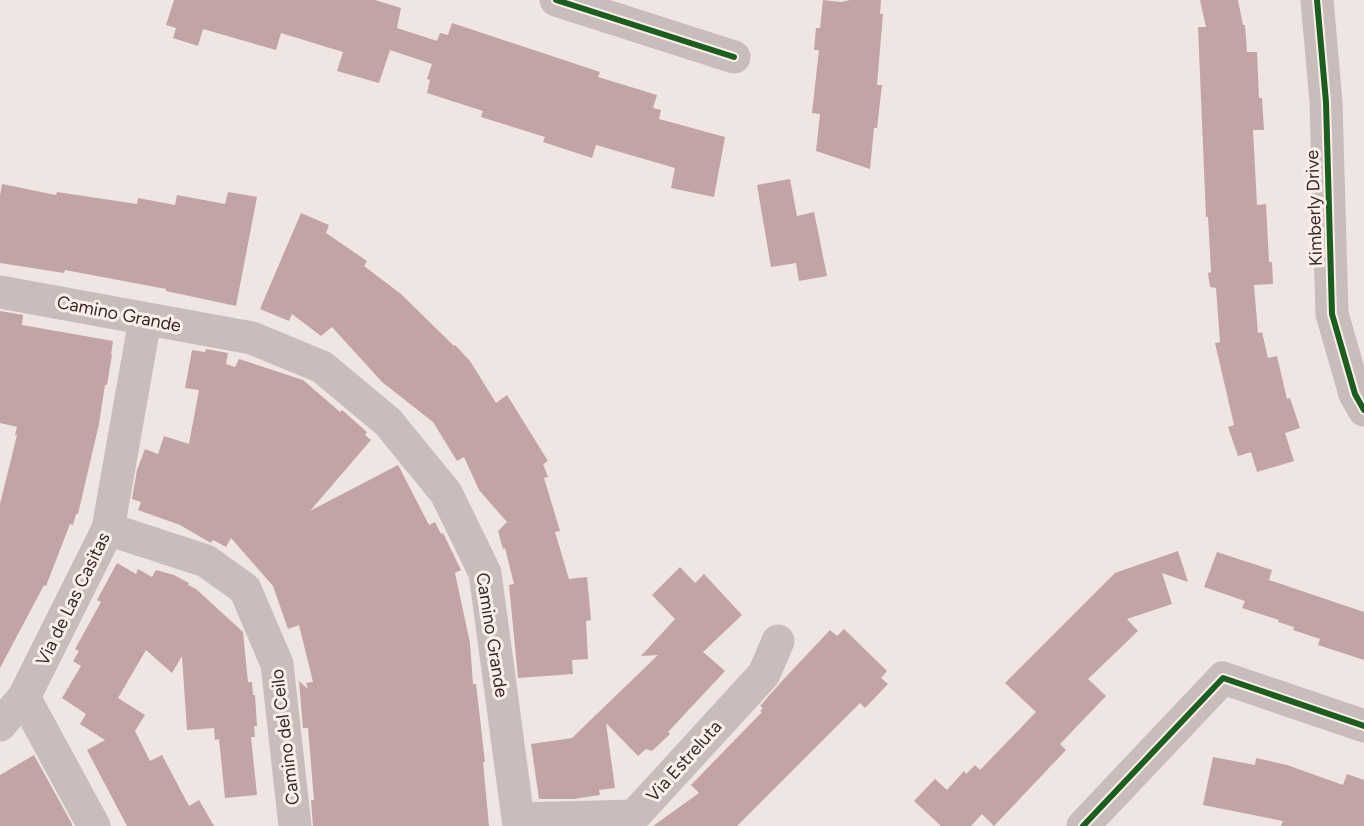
<svg xmlns="http://www.w3.org/2000/svg" width="1364" height="826" viewBox="0 0 1364 826" font-family="Figtree,sans-serif">
<style>
.building{fill:#c3a4a4}
.lines{fill:none;stroke-linecap:round;stroke-linejoin:round}
.minor{stroke:#c8bdbb;stroke-width:33}
.cycleway-casing{stroke:#fbeeea;stroke-width:10}
.cycleway{stroke:#1b5e20;stroke-width:6}
.labels{text-anchor:middle;dominant-baseline:central;stroke-width:6;stroke-linejoin:round;paint-order:stroke}
.street-label{font-size:18px;fill:#392929;stroke:#fbeeea}
</style>
<rect width="100%" height="100%" fill="#efe5e2"/>
<g class="building">
<polygon points="174,0 375,0 401,8 397,28 437,41 440,33 448,35 452,23 600,72 598,77 657,95 653,108 661,110 659,119 725,137 714,197 671,188 675,168 596,145 592,158 543,142 545,137 481,117 483,111 427,93 430,80 427,79 432,64 390,50 379,83 337,71 343,52 281,33 276,50 203,29 198,46 173,38 176,28 166,25"/>
<polygon points="823,0 841,2 850,0 881,0 880,14 883,14 877,85 882,85 877,128 874,128 870,169 816,151 820,114 812,113 819,50 814,50 816,28 820,28"/>
<polygon points="1200,0 1238,0 1243,25 1245,25 1247,52 1257,52 1259,98 1262,98 1264,130 1253,130 1257,205 1266,204 1269,262 1272,262 1273,284 1254,285 1258,333 1262,332 1268,358 1277,356 1287,399 1290,398 1300,428 1285,433 1294,461 1257,472 1251,452 1238,456 1228,427 1234,425 1215,343 1220,342 1216,288 1210,287 1208,273 1211,272 1208,217 1206,217 1198,27 1206,27"/>
<polygon points="790,179 797,216 814,212 827,276 799,281 796,263 771,267 757,185"/>
<polygon points="2,184 56,195 57,192 137,204 138,198 175,205 177,195 225,204 228,192 257,197 236,306 166,291 166,289 65,270 64,273 0,263 0,196"/>
<polygon points="301,213 329,225 326,233 367,261 364,266 401,294 454,346 455,345 470,361 496,403 507,395 548,461 543,464 548,477 544,478 560,531 555,532 569,579 587,577 591,620 586,621 588,659 572,660 573,674 518,678 509,585 514,584 505,548 503,549 498,531 507,522 479,490 464,457 457,461 433,422 382,382 332,327 321,336 292,314 289,321 260,309"/>
<polygon points="0,311 23,315 22,325 113,341 111,355 112,355 107,385 105,385 99,424 78,514 76,514 73,525 70,524 46,586 44,585 0,668 0,504 17,435 15,435 17,427 0,423"/>
<polygon points="206,349 228,353 226,364 235,367 239,359 303,380 340,412 342,410 367,432 365,435 371,440 310,511 398,465 429,525 435,522 441,534 443,533 461,570 455,573 470,643 473,684 476,684 485,762 483,762 489,826 313,826 311,800 314,800 308,728 303,728 299,681 308,689 306,683 313,682 299,625 288,629 273,586 231,538 226,547 213,540 211,543 180,525 138,510 141,502 132,499 137,470 145,449 158,454 164,436 189,444 199,390 185,388 192,350 205,352"/>
<polygon points="1178,551 1188,582 1162,573 1172,604 1127,619 1138,631 1088,679 1106,696 1060,744 1066,750 994,826 982,814 971,826 941,826 914,801 935,779 947,790 964,771 966,774 975,765 980,770 1036,712 1005,683 1115,573"/>
<polygon points="1217,552 1272,570 1269,580 1364,612 1364,660 1318,645 1320,639 1293,630 1294,627 1278,622 1279,620 1242,608 1245,601 1204,587"/>
<polygon points="117,563 136,574 138,569 152,577 156,570 174,575 189,583 188,585 196,589 243,632 248,682 252,682 253,695 255,695 257,726 254,726 255,737 251,737 257,795 225,798 219,739 215,740 214,728 187,730 182,656 172,673 146,650 118,698 145,715 135,731 150,761 162,755 189,806 199,800 214,826 127,826 87,750 105,740 80,724 86,714 62,698 81,666 73,661 79,651 75,649 101,602 97,600"/>
<polygon points="680,567 695,583 704,574 742,615 703,652 725,671 668,732 670,734 652,751 646,749 638,756 606,723 615,788 599,790 600,795 574,799 539,799 531,744 572,738 658,655 641,656 675,619 652,595"/>
<polygon points="844,629 887,671 881,678 888,684 865,708 860,703 737,826 653,826 699,793 691,785 762,712 760,711 763,708 760,706 782,681 830,630 837,636"/>
<polygon points="34,755 72,824 72,826 0,826 0,775"/>
<polygon points="1213,757 1255,765 1256,758 1287,765 1343,785 1347,774 1364,780 1364,826 1281,826 1283,821 1203,805"/>
</g>
<g class="lines">
<g class="minor">
<polyline points="556,0 734,57"/>
<polyline points="1317,0 1326,102 1332,314 1355,394 1364,410"/>
<polyline points="0,292 252,338 322,367 388,422 446,493 485,573 519,826"/>
<polyline points="108,529 206,561 245,589 277,664 295,826"/>
<polyline points="24,697 94,826"/>
<polyline points="0,725 24,697 108,529 145,320"/>
<polyline points="519,819 634,816 764,674 778,641"/>
<polyline points="1083,826 1223,678 1364,726"/>
</g>
<g class="cycleway-casing">
<g id="cycleway">
<polyline points="556,0 734,57"/>
<polyline points="1317,0 1326,102 1332,314 1355,394 1364,410"/>
<polyline points="1083,826 1223,678 1364,726"/>
</g>
</g>
<use href="#cycleway" class="cycleway"/>
</g>
<g class="labels">
<g class="street-label">
<text transform="translate(1314 208) rotate(-92)">Kimberly Drive</text>
<text transform="translate(119 314) rotate(11)">Camino Grande</text>
<text transform="translate(73 599) rotate(-64)">Via de Las Casitas</text>
<text transform="translate(492 635) rotate(81)">Camino Grande</text>
<text transform="translate(285 737) rotate(-97)">Camino del Ceilo</text>
<text transform="translate(684 761) rotate(-48)">Via Estreluta</text>
</g>
</g>
</svg>
